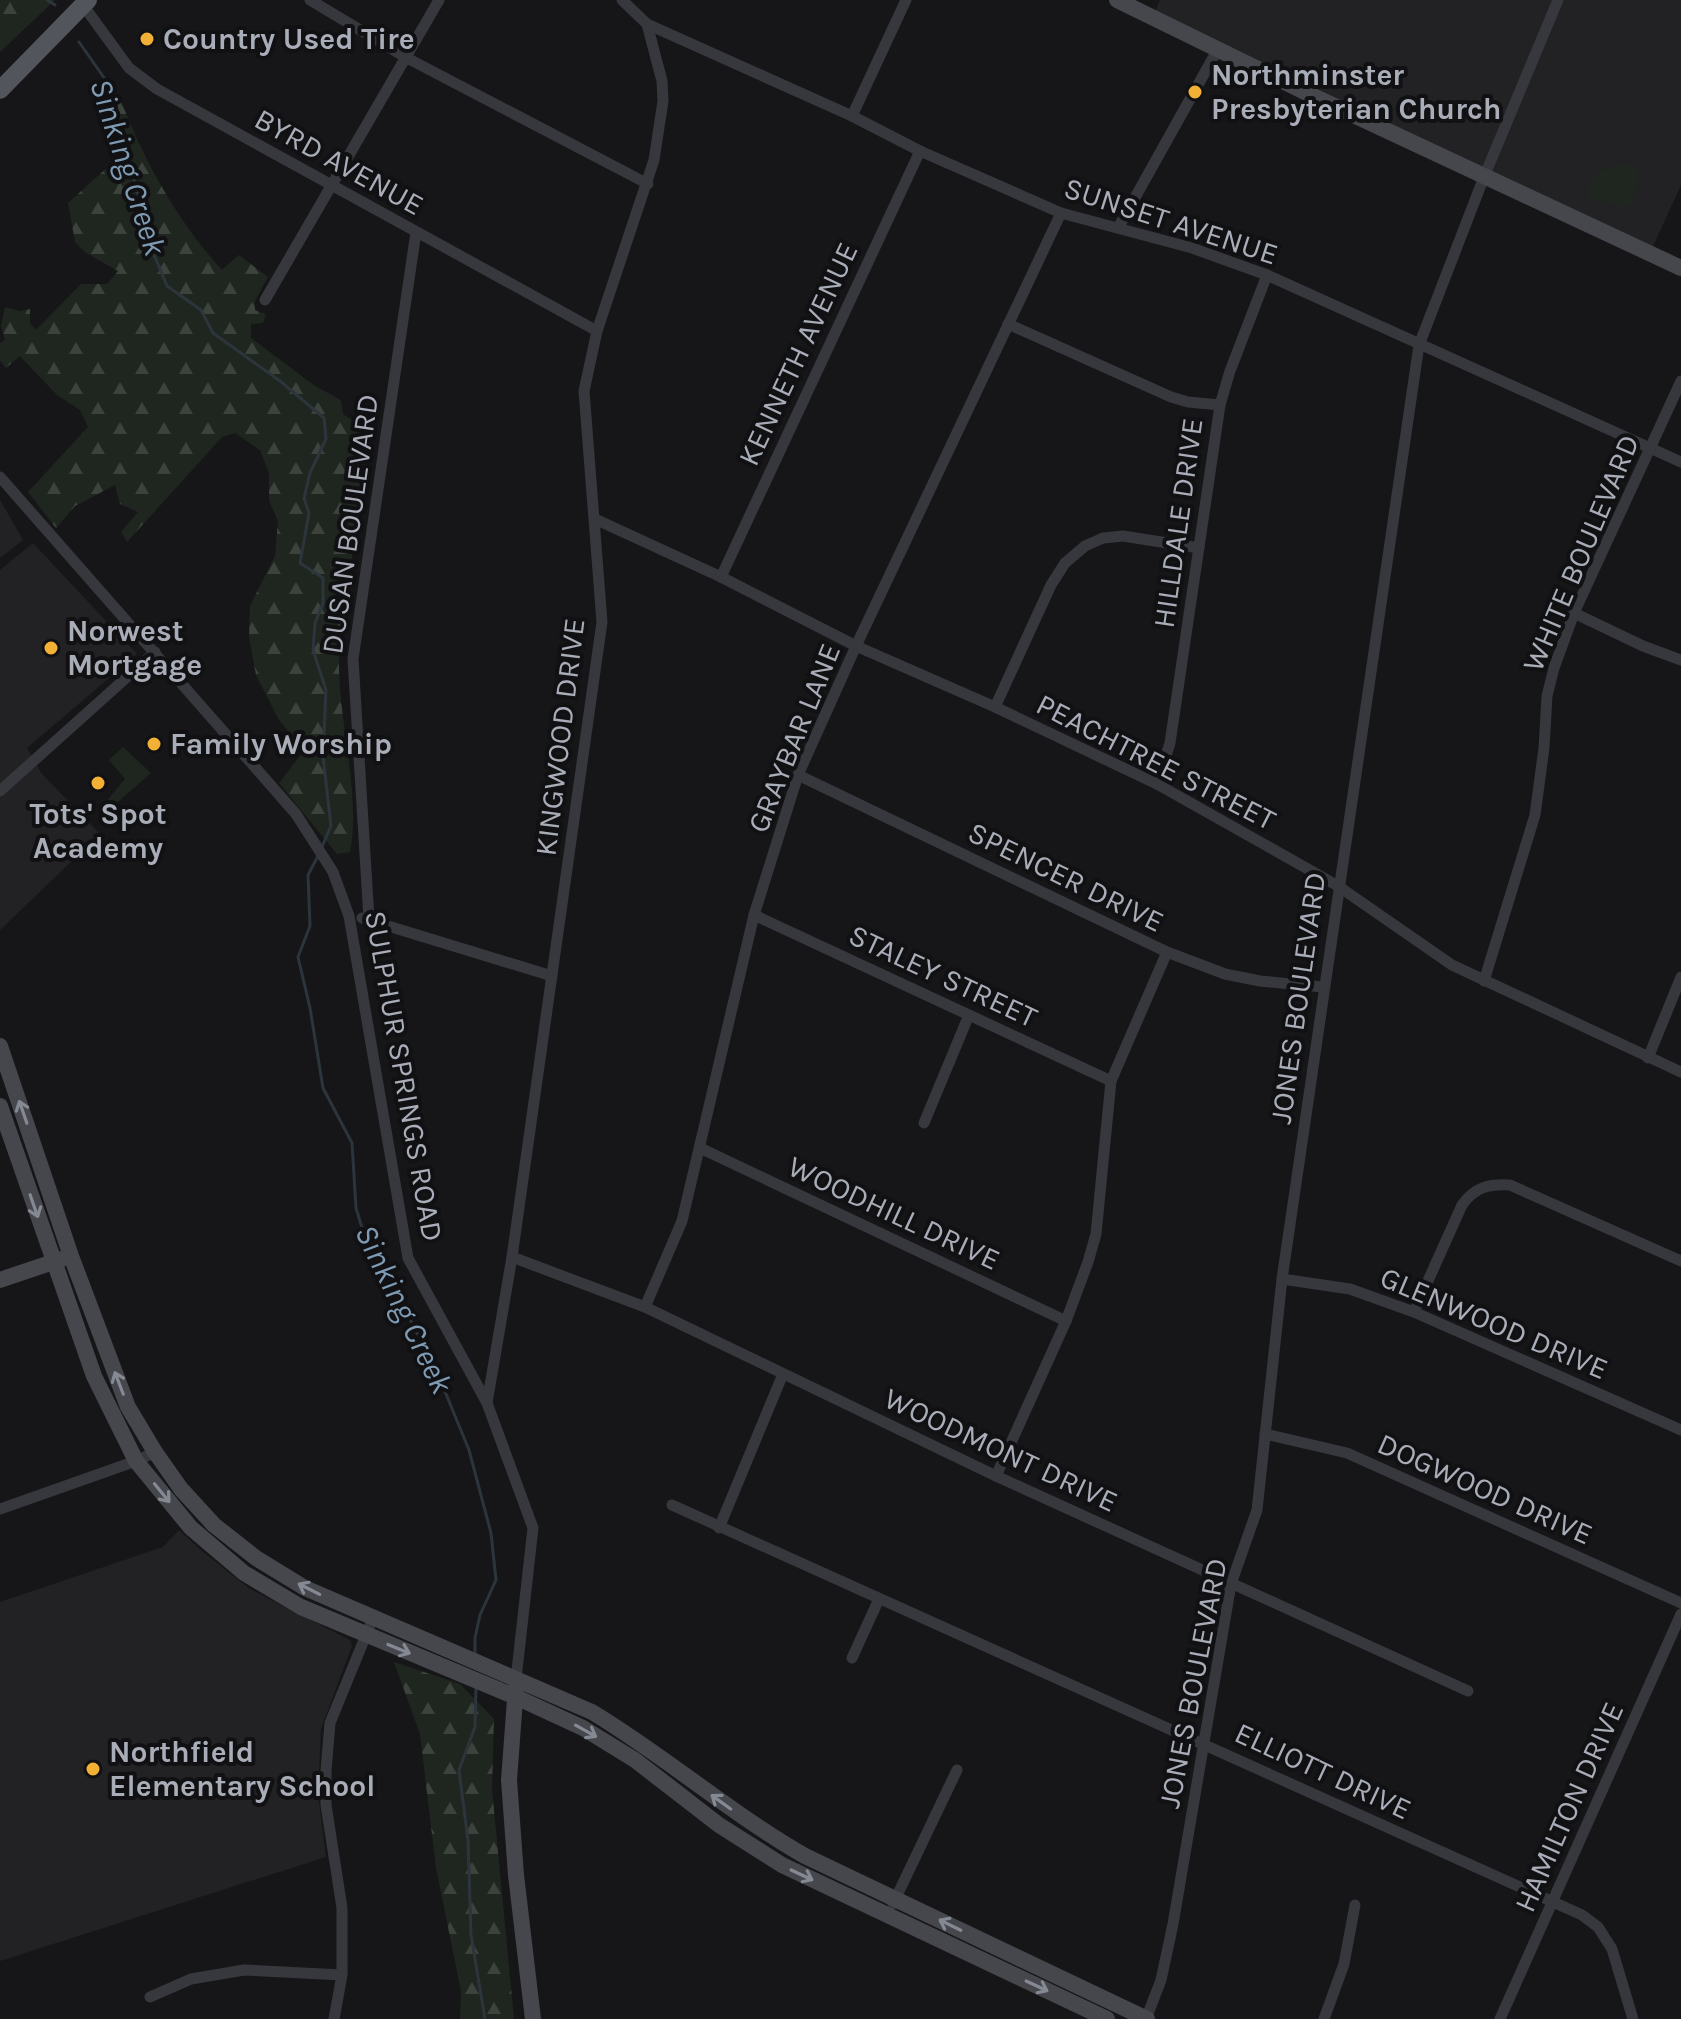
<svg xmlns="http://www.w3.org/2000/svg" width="1681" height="2019" viewBox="0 0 1681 2019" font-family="Karla,sans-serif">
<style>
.built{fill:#222225}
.forest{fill:url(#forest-firs)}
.green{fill:#1e261f}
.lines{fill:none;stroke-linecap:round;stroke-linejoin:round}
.stream{stroke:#2c353c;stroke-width:3}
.street{stroke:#37383d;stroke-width:11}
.secondary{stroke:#45474d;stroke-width:16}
.primary{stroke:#53555c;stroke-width:18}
.oneway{stroke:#858993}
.poi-dot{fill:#f2b134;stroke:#111113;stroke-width:3}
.labels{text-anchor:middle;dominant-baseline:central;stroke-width:8;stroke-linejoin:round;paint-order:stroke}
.poi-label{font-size:30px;font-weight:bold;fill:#a8adb8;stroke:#111113;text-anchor:start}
.street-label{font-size:30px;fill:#a8adb8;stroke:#111113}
.water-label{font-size:32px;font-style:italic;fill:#7f9bb3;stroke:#111113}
</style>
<defs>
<pattern id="forest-firs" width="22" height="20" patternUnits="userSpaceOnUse" patternTransform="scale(2)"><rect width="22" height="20" fill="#1e261f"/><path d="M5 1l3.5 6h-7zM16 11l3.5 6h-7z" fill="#3c433d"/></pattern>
</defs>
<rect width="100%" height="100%" fill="#161618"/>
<g class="built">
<polygon points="1160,0 1681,0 1681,185 1650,253 1152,18"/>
<polygon points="0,500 23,540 0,558"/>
<polygon points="33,543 137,654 27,748 42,774 100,834 0,930 0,570"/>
<polygon points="179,1530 203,1552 250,1589 350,1640 352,1646 321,1729 318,1794 326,1857 0,1961 0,1602 163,1547"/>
</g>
<g class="forest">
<polygon points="0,0 55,0 0,52"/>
<path d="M121 100C143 160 179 223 222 270L239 255 268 277 255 301V310L266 314 263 323 251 324V338L315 386 341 400 343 414 355 422 374 423C364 483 353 543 346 604 344 624 339 644 339 664 339 723 361 798 350 852L337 854 279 783 304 751 279 720 256 675 249 637 250 606 275 556 278 521 269 501V473L260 450 235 433 222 437 127 542 121 532 138 512 120 504 115 485 75 506 56 528 28 492 88 427 80 410 57 395 20 356 6 368 0 361V343L5 340 1 326 5 307 20 311 30 309V323L36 330 81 284H107L118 271 85 252 75 242 68 203 121 155 120 143 123 136 105 111 112 101Z"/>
<polygon points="394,1662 460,1684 494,1719 492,1789 514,2019 460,2019 461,1991 436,1868 420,1734"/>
</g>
<g class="green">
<path d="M1625 164 1640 167 1632 204 1625 208 1585 198C1591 175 1602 166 1625 164Z"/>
<polygon points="123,747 151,773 111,808 106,802 125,779 109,760"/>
</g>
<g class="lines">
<g class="stream">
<polyline points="47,0 55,5"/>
<polyline points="79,42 105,79 131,165 147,238 167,286 201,310 213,333 280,381 324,418 326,439 310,473 304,498 309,513 300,563 323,578 323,603 315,623 313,650 326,690 323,756 331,826 321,849"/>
<polyline points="318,856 308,875 310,926 298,957 310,1008 323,1088 352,1143 356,1208 366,1241 386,1272 437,1372 469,1450 491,1533 496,1580 480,1615 475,1638 475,1656"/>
<polyline points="476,1688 475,1727 459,1770 468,1840 471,1935 485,2019"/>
</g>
<g class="street">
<polyline points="310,0 407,58 648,184"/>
<polyline points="83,5 129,68 157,89 597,331"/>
<polyline points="647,24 852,116 920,151 1061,213 1192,248 1267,275 1681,462"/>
<polyline points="852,116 906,0"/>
<polyline points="1118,228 1218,49"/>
<polyline points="265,300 439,0"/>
<polyline points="1008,324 1171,397 1188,402 1220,405"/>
<polyline points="0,477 296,814 333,872 349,916 408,1258 487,1403 533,1528 516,1679"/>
<polyline points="595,519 721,577 856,646 995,707 1157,784 1338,886 1452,965 1681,1072"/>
<polyline points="721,577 920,151"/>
<polyline points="1574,613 1643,646 1681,660"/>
<polyline points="995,707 1051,585 1065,563 1085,546 1103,538 1123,536 1199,548"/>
<polyline points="798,775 1167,952 1225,974 1260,981 1323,987"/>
<polyline points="1157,784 1170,743 1220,405 1230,371 1267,275"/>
<polyline points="0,791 155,652"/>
<polyline points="754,915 1111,1081"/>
<polyline points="362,918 552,976"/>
<polyline points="369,919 353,659 416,232"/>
<polyline points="1484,981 1535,815 1544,748 1547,696 1554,668 1574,613 1681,381"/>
<polyline points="1648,1058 1681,977"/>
<polyline points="924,1123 969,1015"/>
<polyline points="700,1148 1066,1321"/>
<polyline points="512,1257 645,1307 996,1476 1468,1691"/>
<polyline points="1282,1279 1350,1289 1414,1312 1681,1430"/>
<polyline points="645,1307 682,1221 754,915 798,775 856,646 1061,213"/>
<path d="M1414 1312 1462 1205C1475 1187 1488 1184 1510 1185L1681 1261"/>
<polyline points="487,1403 512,1257 602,622 584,391 597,331 654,160 663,101 662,81 647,24 622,0"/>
<polyline points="1265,1434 1347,1453 1681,1603"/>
<polyline points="996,1476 1066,1321 1088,1262 1096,1234 1111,1081 1167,952"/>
<polyline points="672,1505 1582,1915 1598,1927 1612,1949 1633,2019"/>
<polyline points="0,1509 136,1461 155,1452"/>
<polyline points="719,1528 783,1374"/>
<polyline points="852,1658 879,1599"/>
<polyline points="893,1904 957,1770"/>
<polyline points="150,1997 191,1979 244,1970 342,1975"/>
<polyline points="334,2019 342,1975 342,1908 326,1805 326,1771 330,1723 373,1618"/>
<polyline points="1146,2019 1161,1980 1173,1924 1231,1584 1257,1510 1282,1279 1419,345 1484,177 1558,0"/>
<polyline points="1324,2019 1344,1964 1355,1905"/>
<polyline points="1500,2019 1681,1614"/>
</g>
<g class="secondary">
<polyline points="1117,0 1313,96 1681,268"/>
<path d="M0 1046 71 1256 128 1407 155 1452 181 1489 214 1525 256 1558 305 1588 592 1712C665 1756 730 1813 805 1856L1147 2019"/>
<polyline points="0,1106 94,1376 136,1461 191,1528 244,1573 301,1607 516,1697 583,1728 635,1760 719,1825 782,1865 1107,2019"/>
<polyline points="0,1280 62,1259"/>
<polyline points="516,1686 509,1780 516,1875 533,2019"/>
</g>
<polyline class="primary" points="0,90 88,0"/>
</g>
<defs><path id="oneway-shaft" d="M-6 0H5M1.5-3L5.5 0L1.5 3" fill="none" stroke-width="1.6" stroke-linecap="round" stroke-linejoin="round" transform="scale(2)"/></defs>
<g class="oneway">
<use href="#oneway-shaft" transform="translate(23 1112) rotate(-109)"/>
<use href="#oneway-shaft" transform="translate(34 1206) rotate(71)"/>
<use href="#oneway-shaft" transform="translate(119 1383) rotate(-111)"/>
<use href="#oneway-shaft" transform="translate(162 1493) rotate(51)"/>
<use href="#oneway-shaft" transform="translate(309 1589) rotate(-153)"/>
<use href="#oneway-shaft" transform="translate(399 1649) rotate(22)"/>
<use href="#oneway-shaft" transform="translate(586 1731) rotate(29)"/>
<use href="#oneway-shaft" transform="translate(721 1802) rotate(-144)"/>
<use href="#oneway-shaft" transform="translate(802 1875) rotate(25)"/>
<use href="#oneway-shaft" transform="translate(950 1925) rotate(-154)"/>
<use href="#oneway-shaft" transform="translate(1037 1986) rotate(25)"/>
</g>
<g class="poi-dot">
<circle cx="147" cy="39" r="8"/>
<circle cx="1195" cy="92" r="8"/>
<circle cx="51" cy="648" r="8"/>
<circle cx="154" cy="744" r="8"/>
<circle cx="98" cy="783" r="8"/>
<circle cx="93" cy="1769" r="8"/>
</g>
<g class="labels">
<g class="poi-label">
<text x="163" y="39">Country Used Tire</text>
<text x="1211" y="75">Northminster<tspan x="1211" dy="34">Presbyterian Church</tspan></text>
<text x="67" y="631">Norwest<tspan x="67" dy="34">Mortgage</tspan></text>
<text x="170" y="744">Family Worship</text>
<text x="98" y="814" text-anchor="middle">Tots' Spot<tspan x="98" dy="34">Academy</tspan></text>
<text x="109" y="1752">Northfield<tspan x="109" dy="34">Elementary School</tspan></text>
</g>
<g class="street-label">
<text transform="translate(339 162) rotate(29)">BYRD AVENUE</text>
<text transform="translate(1171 221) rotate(18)">SUNSET AVENUE</text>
<text transform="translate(798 354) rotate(-65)">KENNETH AVENUE</text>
<text transform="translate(1178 523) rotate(-82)">HILLDALE DRIVE</text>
<text transform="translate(350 524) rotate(-82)">DUSAN BOULEVARD</text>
<text transform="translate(1581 553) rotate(-67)">WHITE BOULEVARD</text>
<text transform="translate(560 737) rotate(-83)">KINGWOOD DRIVE</text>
<text transform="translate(794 738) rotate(-68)">GRAYBAR LANE</text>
<text transform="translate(1156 762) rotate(27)">PEACHTREE STREET</text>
<text transform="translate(1066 877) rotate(26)">SPENCER DRIVE</text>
<text transform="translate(943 976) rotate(25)">STALEY STREET</text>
<text transform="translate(1298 998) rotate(-82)">JONES BOULEVARD</text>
<text transform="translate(404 1076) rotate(80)">SULPHUR SPRINGS ROAD</text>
<text transform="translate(894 1213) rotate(25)">WOODHILL DRIVE</text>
<text transform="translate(1494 1323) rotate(23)">GLENWOOD DRIVE</text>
<text transform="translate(1001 1450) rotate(25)">WOODMONT DRIVE</text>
<text transform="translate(1485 1489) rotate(24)">DOGWOOD DRIVE</text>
<text transform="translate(1193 1683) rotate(-79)">JONES BOULEVARD</text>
<text transform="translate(1323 1771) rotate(25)">ELLIOTT DRIVE</text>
<text transform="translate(1569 1807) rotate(-66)">HAMILTON DRIVE</text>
</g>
<g class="water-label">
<text transform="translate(128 167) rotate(72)">Sinking Creek</text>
<text transform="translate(404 1309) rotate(64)">Sinking Creek</text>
</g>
</g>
</svg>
